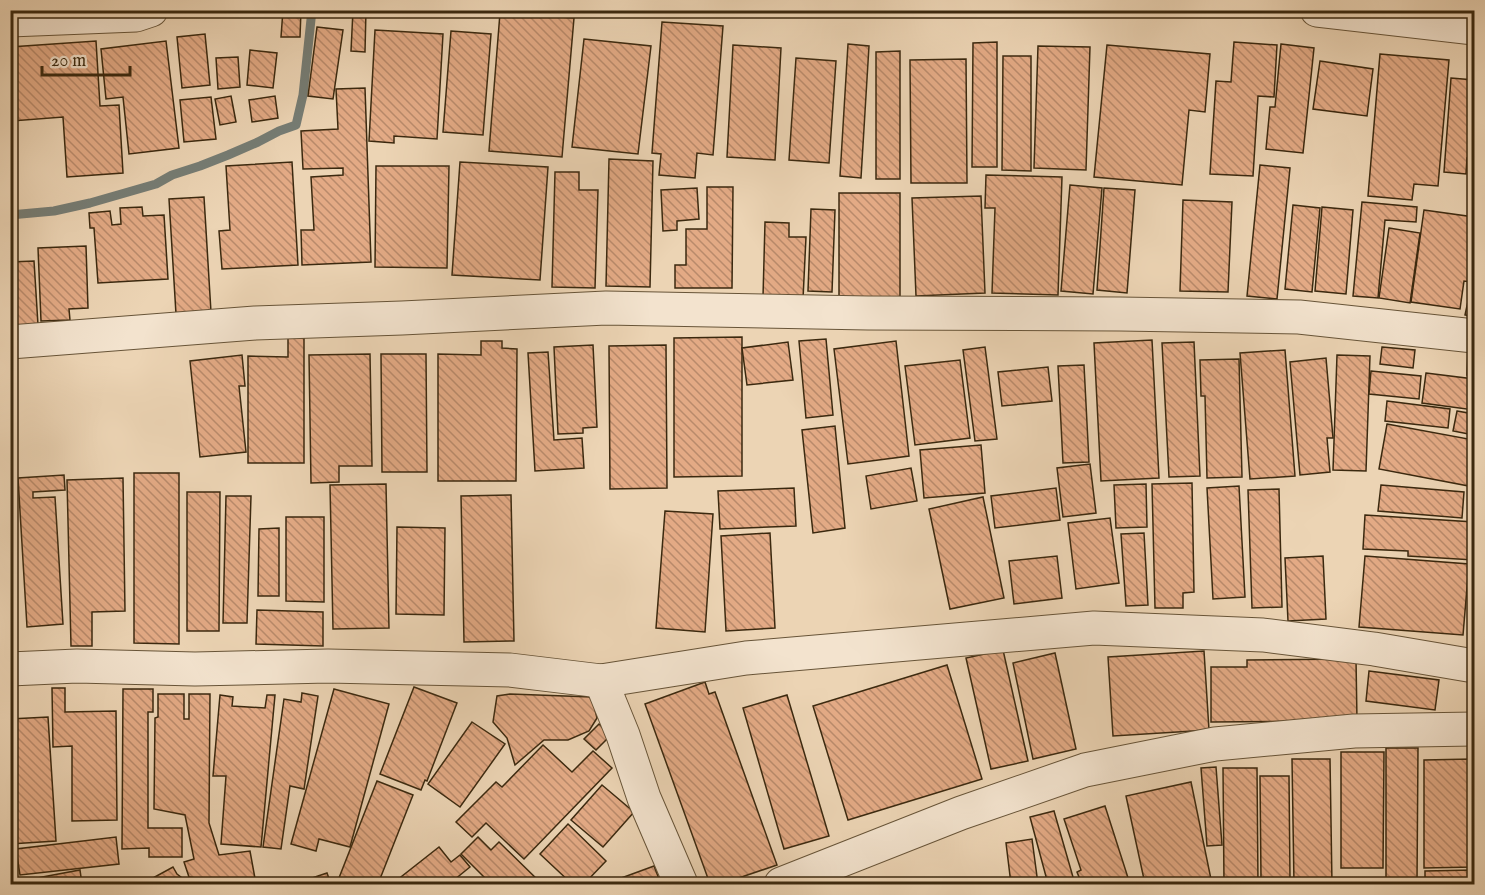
<svg xmlns="http://www.w3.org/2000/svg" width="1485" height="895" viewBox="0 0 1485 895" font-family="'IM FELL English',serif">
<style>
.lines{fill:none;stroke-linecap:round;stroke-linejoin:round}
.stream{stroke:#767d75;stroke-width:9}
.building{fill:url(#building-back-hatch);stroke:#3b290f;stroke-width:1.5}
.minor-casing{stroke:#675438;stroke-width:35}
.minor{stroke:#f3e3ce;stroke-width:33}
</style>
<defs>
<pattern id="building-back-hatch" width="6" height="6" patternUnits="userSpaceOnUse" patternTransform="scale(1.5)"><rect width="6" height="6" fill="#e3aa85"/><path d="M-1 5l2 2M0 0l6 6M5-1l2 2" fill="none" stroke="#b98a6b"/></pattern>
</defs>
<rect width="100%" height="100%" fill="#ecd4b4"/>
<filter id="stains"><feTurbulence type="fractalNoise" baseFrequency=".00333" numOctaves="4"/><feColorMatrix values="0 0 0 0 .2 0 0 0 0 .09 0 0 0 0 .02 0 0 0 .5 -.17"/></filter>
<radialGradient id="worn" r=".72"><stop offset=".6" stop-color="#630" stop-opacity="0"/><stop offset="1" stop-color="#630" stop-opacity=".3"/></radialGradient>
<g class="lines">
<polyline class="stream" points="10,215 54,211 90,203 156,184 172,175 200,166 228,155 258,142 279,131 296,125 303,95 312,10"/>
</g>
<g class="building">
<polygon points="283,10 301,10 300,37 281,37"/>
<polygon points="353,10 366,10 365,52 351,51"/>
<polygon points="500,13 574,18 562,157 489,151"/>
<polygon points="662,22 723,26 713,155 697,153 695,178 659,175 661,154 652,153"/>
<polygon points="317,27 343,30 333,99 308,96"/>
<polygon points="375,30 443,34 437,139 394,136 394,143 369,141"/>
<polygon points="451,31 491,34 483,135 443,132"/>
<polygon points="205,34 210,85 182,88 177,37"/>
<polygon points="584,39 651,46 638,154 572,147"/>
<polygon points="96,41 100,106 119,105 123,173 67,177 63,117 12,121 10,93 10,47"/>
<polygon points="166,41 179,148 129,154 123,97 106,99 101,49"/>
<polygon points="997,42 997,167 972,167 973,43"/>
<polygon points="1234,42 1277,45 1274,97 1258,96 1253,176 1210,174 1216,81 1231,82"/>
<polygon points="848,44 869,46 861,178 840,176"/>
<polygon points="1281,44 1314,48 1303,153 1266,149 1270,107 1275,107"/>
<polygon points="733,45 781,48 775,160 727,157"/>
<polygon points="1107,45 1210,54 1205,112 1189,110 1182,185 1094,177"/>
<polygon points="1038,46 1090,47 1086,170 1034,168"/>
<polygon points="250,50 277,53 273,88 247,85"/>
<polygon points="900,51 900,179 876,179 876,52"/>
<polygon points="1380,54 1449,60 1438,186 1414,184 1412,200 1368,196"/>
<polygon points="1003,56 1031,56 1031,171 1002,170"/>
<polygon points="238,57 240,87 218,89 216,58"/>
<polygon points="796,58 836,61 829,163 789,160"/>
<polygon points="966,59 967,183 911,183 910,60"/>
<polygon points="1320,61 1373,69 1367,116 1313,109"/>
<polygon points="1451,78 1474,80 1474,158 1467,158 1466,174 1444,172"/>
<polygon points="365,88 371,262 302,265 301,230 314,230 311,177 343,175 343,168 303,169 301,131 338,129 336,89"/>
<polygon points="231,96 236,122 220,125 215,99"/>
<polygon points="275,96 278,118 252,122 249,100"/>
<polygon points="211,97 216,139 184,142 180,100"/>
<polygon points="609,159 653,161 650,287 606,286"/>
<polygon points="292,162 298,265 222,269 219,231 230,230 226,166"/>
<polygon points="460,162 548,167 540,280 452,275"/>
<polygon points="1260,165 1290,168 1277,299 1247,296"/>
<polygon points="376,166 449,166 447,268 375,267"/>
<polygon points="555,172 579,172 579,190 598,190 595,288 552,287"/>
<polygon points="986,175 1062,177 1058,295 992,293 995,208 985,208"/>
<polygon points="1070,185 1102,188 1093,294 1061,291"/>
<polygon points="707,187 733,187 732,288 675,288 675,265 686,265 686,229 707,229"/>
<polygon points="697,188 699,219 677,221 677,230 663,231 661,190"/>
<polygon points="1104,188 1135,190 1127,293 1097,290"/>
<rect x="839" y="193" width="61" height="105"/>
<polygon points="981,196 985,293 916,296 912,198"/>
<polygon points="204,197 211,312 176,314 169,199"/>
<polygon points="1183,200 1232,202 1228,292 1180,291"/>
<polygon points="1362,202 1417,207 1416,222 1385,220 1378,298 1353,296"/>
<polygon points="1293,205 1320,208 1312,292 1285,289"/>
<polygon points="142,207 143,216 164,215 168,279 98,283 94,228 90,228 89,213 110,211 112,225 121,224 120,208"/>
<polygon points="1322,207 1353,210 1346,294 1315,291"/>
<polygon points="811,209 835,210 832,292 808,291"/>
<polygon points="1424,210 1474,217 1474,260 1471,282 1464,281 1460,309 1411,302"/>
<polygon points="765,222 789,223 789,237 806,237 803,299 763,297"/>
<polygon points="1389,228 1420,233 1410,303 1379,298"/>
<polygon points="86,246 88,308 69,309 70,320 41,321 38,248"/>
<polygon points="34,261 38,325 10,327 10,262"/>
<polygon points="1474,274 1474,317 1465,315"/>
<polygon points="742,337 742,476 674,477 674,338"/>
<polygon points="288,338 304,338 304,463 248,463 248,356 288,357"/>
<polygon points="826,339 833,415 806,418 799,341"/>
<polygon points="1152,340 1159,478 1101,481 1094,343"/>
<polygon points="481,341 502,341 502,348 517,349 516,481 438,481 438,354 481,355"/>
<polygon points="896,341 909,456 848,464 834,349"/>
<polygon points="788,342 793,380 747,385 742,348"/>
<polygon points="1194,342 1200,476 1169,477 1162,343"/>
<polygon points="593,345 597,427 583,428 583,433 558,434 554,347"/>
<polygon points="666,345 667,488 610,489 609,346"/>
<polygon points="985,347 997,439 975,441 963,350"/>
<polygon points="1382,347 1415,350 1413,368 1380,364"/>
<polygon points="1285,350 1295,476 1250,479 1240,353"/>
<polygon points="1468,350 1474,351 1474,376 1467,375"/>
<polygon points="548,352 554,440 582,438 584,468 535,471 528,353"/>
<polygon points="370,354 372,466 339,466 339,482 311,483 309,355"/>
<polygon points="381,354 426,354 427,472 382,472"/>
<polygon points="242,355 245,386 239,386 246,452 200,457 190,361"/>
<polygon points="1337,355 1370,356 1366,471 1333,470"/>
<polygon points="1326,358 1333,438 1327,438 1330,472 1300,475 1290,362"/>
<polygon points="1239,359 1242,477 1207,478 1205,396 1201,396 1200,360"/>
<polygon points="960,360 970,438 915,445 905,366"/>
<polygon points="1084,365 1089,462 1063,463 1058,366"/>
<polygon points="1048,367 1052,401 1002,406 998,372"/>
<polygon points="1371,371 1421,376 1419,399 1369,394"/>
<polygon points="1426,373 1474,379 1474,410 1422,403"/>
<polygon points="1387,401 1450,409 1448,428 1385,421"/>
<polygon points="1457,411 1474,414 1474,435 1453,431"/>
<polygon points="1387,424 1474,440 1474,487 1379,469"/>
<polygon points="835,426 845,528 813,533 802,430"/>
<polygon points="981,445 985,493 924,498 920,450"/>
<polygon points="1090,464 1096,513 1063,517 1057,468"/>
<polygon points="911,468 917,501 871,509 866,476"/>
<polygon points="134,473 179,473 179,644 134,643"/>
<polygon points="64,475 65,490 33,492 33,498 55,497 63,624 27,627 18,478"/>
<polygon points="123,478 125,611 92,612 92,646 71,646 67,480"/>
<polygon points="1192,483 1194,592 1183,593 1183,608 1155,608 1152,484"/>
<polygon points="386,484 389,628 333,629 330,485"/>
<polygon points="1146,484 1147,527 1116,528 1114,485"/>
<polygon points="1381,485 1464,492 1462,518 1378,511"/>
<polygon points="1239,486 1245,597 1213,599 1207,488"/>
<polygon points="794,488 796,526 720,529 718,491"/>
<polygon points="1056,488 1060,520 995,528 991,496"/>
<polygon points="1279,489 1282,607 1252,608 1248,490"/>
<polygon points="187,492 220,492 219,631 187,631"/>
<polygon points="511,495 514,641 464,642 461,496"/>
<polygon points="226,496 251,496 247,623 223,623"/>
<polygon points="983,497 1004,598 950,609 929,509"/>
<polygon points="665,511 713,514 705,632 656,628"/>
<polygon points="1365,515 1474,522 1474,560 1408,556 1408,551 1363,549"/>
<polygon points="286,517 324,517 324,602 286,601"/>
<polygon points="1110,518 1119,583 1076,589 1068,523"/>
<polygon points="397,527 445,528 444,615 396,614"/>
<polygon points="279,528 279,596 258,596 259,529"/>
<polygon points="770,533 775,628 726,631 721,536"/>
<polygon points="1144,533 1148,605 1126,606 1121,534"/>
<polygon points="1057,556 1062,598 1014,604 1009,561"/>
<polygon points="1323,556 1326,619 1288,621 1285,558"/>
<polygon points="1365,556 1469,564 1463,635 1359,627"/>
<polygon points="257,610 323,612 323,646 256,644"/>
<polygon points="1003,650 1028,761 991,769 966,658"/>
<polygon points="1204,651 1209,730 1113,736 1108,657"/>
<polygon points="1055,653 1076,749 1033,759 1013,663"/>
<polygon points="1356,659 1357,721 1211,722 1211,667 1247,667 1247,660"/>
<polygon points="947,665 982,779 848,820 813,706"/>
<polygon points="1369,671 1439,680 1435,710 1366,701"/>
<polygon points="705,682 709,694 715,692 777,865 721,884 710,884 645,704"/>
<polygon points="414,687 457,703 427,781 425,780 421,790 380,774"/>
<polygon points="52,688 65,688 65,712 116,711 117,820 72,821 72,746 53,747"/>
<polygon points="123,689 153,689 153,712 148,712 148,828 182,828 182,857 149,857 149,848 122,849"/>
<polygon points="334,689 389,704 350,847 319,839 316,851 291,844"/>
<polygon points="302,693 318,696 304,789 290,786 281,849 263,847 284,699 301,702"/>
<polygon points="158,694 184,694 184,719 189,719 189,694 210,694 209,823 219,855 250,851 256,884 209,884 208,880 189,877 184,862 194,859 185,815 154,809 155,718 158,717"/>
<polygon points="510,694 592,697 597,718 589,731 568,740 544,740 515,765 507,738 493,722 497,696"/>
<polygon points="220,695 233,697 232,706 265,708 267,695 275,695 261,847 221,844 226,776 213,776"/>
<polygon points="787,695 829,836 784,849 743,708"/>
<polygon points="48,717 56,841 10,844 10,719"/>
<polygon points="472,722 505,744 460,807 428,784"/>
<polygon points="599,724 611,735 596,750 584,739"/>
<polygon points="543,745 572,772 593,751 612,768 524,859 486,823 472,837 456,822 496,782 502,787"/>
<polygon points="1386,748 1418,748 1417,883 1386,883"/>
<polygon points="1341,752 1384,752 1383,868 1341,868"/>
<polygon points="1292,759 1330,759 1332,884 1294,884"/>
<polygon points="1472,759 1473,867 1424,868 1424,760"/>
<polygon points="1216,767 1222,845 1207,846 1201,768"/>
<polygon points="1223,768 1257,768 1258,884 1224,884"/>
<polygon points="1260,776 1289,776 1290,878 1261,879"/>
<polygon points="377,781 413,795 378,884 342,884 337,883"/>
<polygon points="1191,782 1212,884 1145,884 1126,796"/>
<polygon points="602,785 634,812 603,847 571,820"/>
<polygon points="1105,806 1130,884 1082,884 1077,872 1081,870 1064,819"/>
<polygon points="1054,811 1075,884 1048,884 1030,817"/>
<polygon points="568,824 606,861 584,884 572,884 540,854"/>
<polygon points="116,837 119,864 20,875 16,849"/>
<polygon points="478,837 491,850 499,842 542,884 491,884 461,854"/>
<polygon points="1032,839 1038,884 1011,884 1006,843"/>
<polygon points="439,847 451,862 460,855 470,867 449,884 392,884"/>
<polygon points="654,866 661,884 605,884"/>
<polygon points="173,867 177,874 190,884 142,884"/>
<polygon points="80,870 82,884 10,884 10,883"/>
<polygon points="1474,870 1474,884 1425,884 1425,871"/>
<polygon points="327,873 331,884 295,884 318,876"/>
</g>
<g class="lines">
<g class="minor-casing">
<g id="minor">
<polyline points="1317,10 1474,28"/>
<polyline points="10,20 136,15 151,10"/>
<polyline points="10,342 255,323 402,318 606,308 868,313 1120,314 1299,317 1474,336"/>
<polyline points="10,669 77,666 195,669 328,666 510,670 601,681 746,658 1094,628 1263,635 1374,649 1474,666"/>
<polyline points="601,681 623,735 644,798 681,884"/>
<polyline points="781,884 961,813 1085,770 1215,744 1354,731 1474,729"/>
</g>
</g>
<use href="#minor" class="minor"/>
</g>
<rect width="1485" height="895" fill="none" stroke="#ecd4b4" stroke-width="36"/>
<rect x="12" y="12" width="1461" height="871" fill="none" stroke="#3b290f" stroke-width="3"/>
<rect x="18" y="18" width="1449" height="859" fill="none" stroke="#3b290f" stroke-width="1.5"/>
<path d="M42 66v9h88v-9" fill="none" stroke="#3b290f" stroke-width="3"/>
<text x="51" y="66" font-size="18" fill="#3b290f" stroke="#f3e3ce" stroke-width="4.5" paint-order="stroke">20 m</text>
<rect width="100%" height="100%" filter="url(#stains)"/>
<rect width="100%" height="100%" fill="url(#worn)"/>
</svg>
